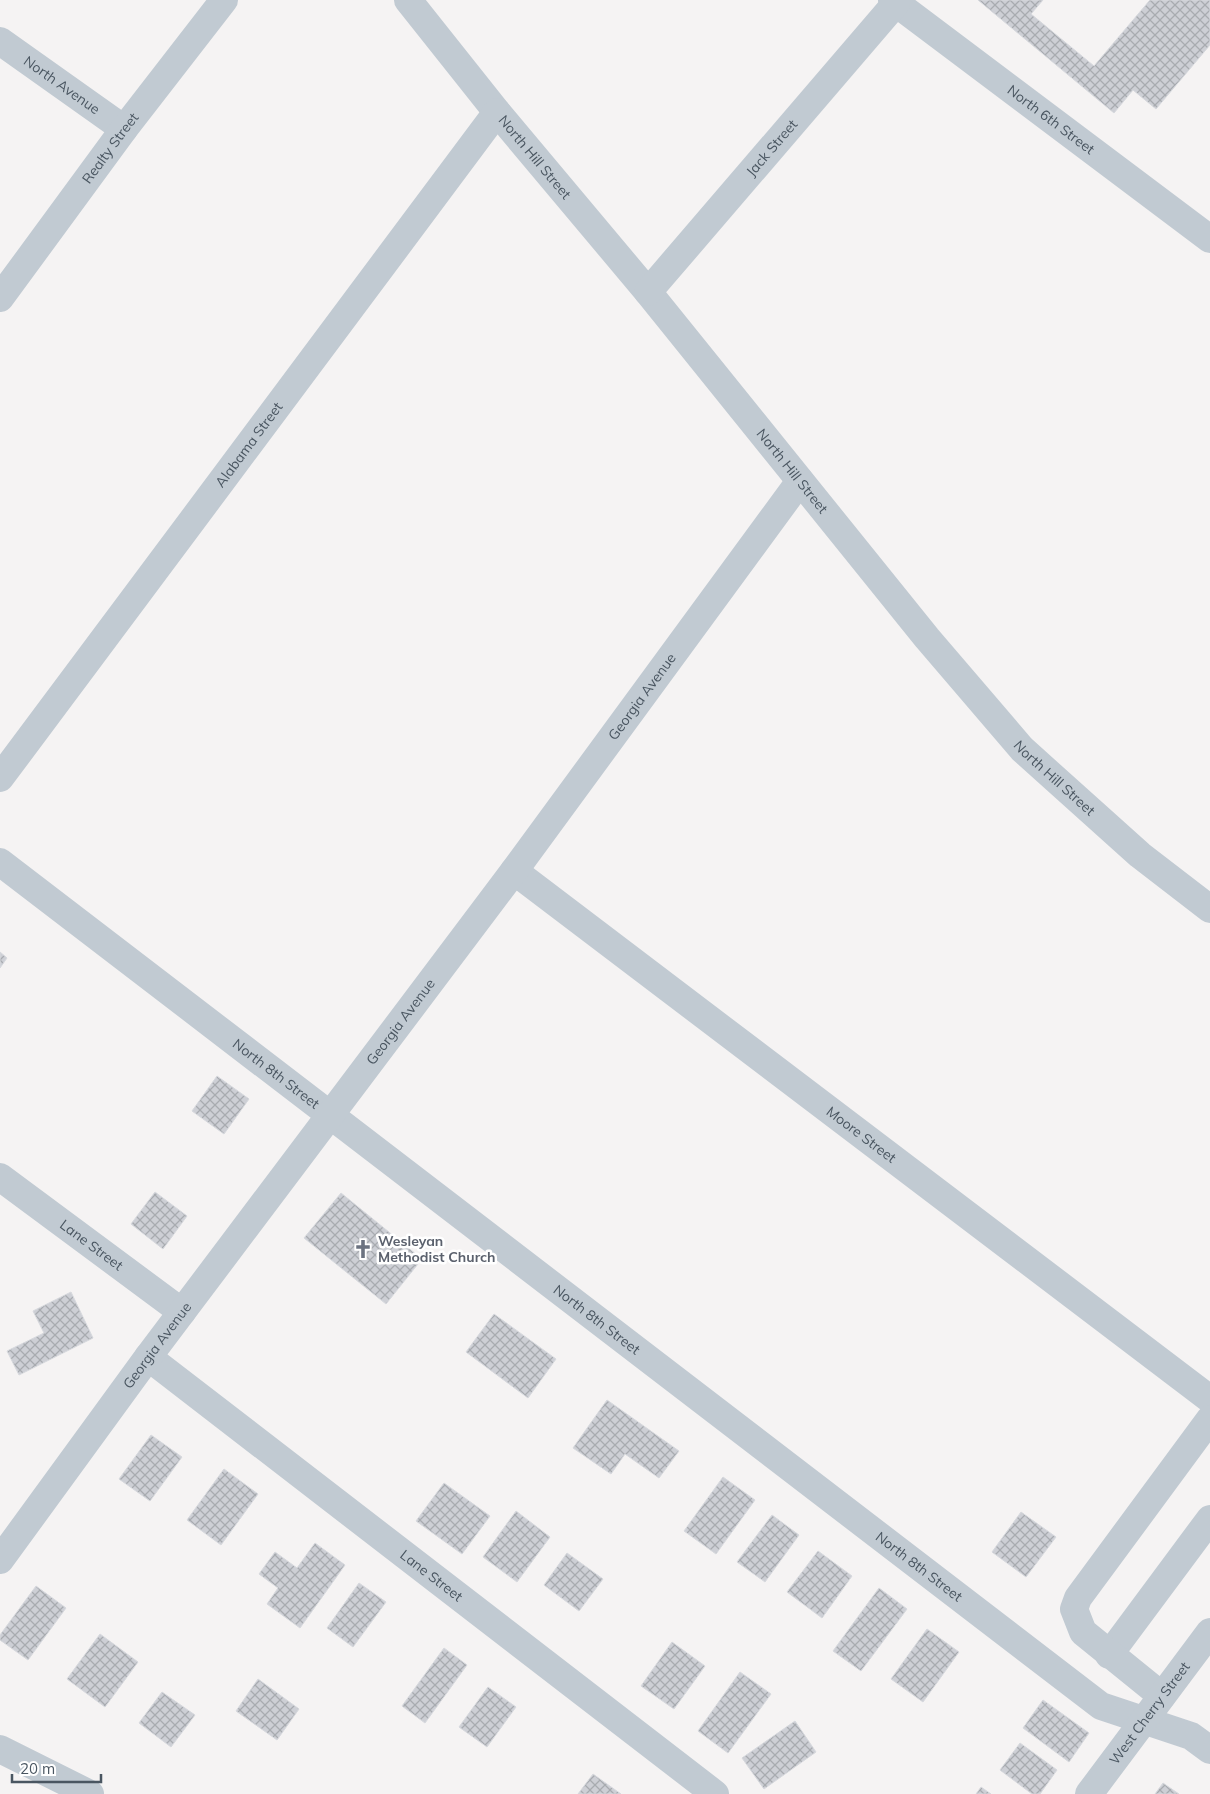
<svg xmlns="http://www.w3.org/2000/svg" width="1210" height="1794" viewBox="0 0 1210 1794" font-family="Mulish,sans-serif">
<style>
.building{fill:url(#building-cross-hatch);stroke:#d7d9de}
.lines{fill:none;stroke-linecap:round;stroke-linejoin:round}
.minor{stroke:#c1cad2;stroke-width:28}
.labels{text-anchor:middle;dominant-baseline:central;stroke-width:5;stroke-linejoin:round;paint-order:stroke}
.street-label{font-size:14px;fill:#4a5661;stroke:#fff}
.worship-label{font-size:14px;font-weight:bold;fill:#5b616d;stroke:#fff;text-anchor:start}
</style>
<defs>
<pattern id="building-cross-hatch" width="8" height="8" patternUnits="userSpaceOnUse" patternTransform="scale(1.25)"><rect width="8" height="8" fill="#cdcfd5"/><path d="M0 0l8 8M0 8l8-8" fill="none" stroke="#a8abb0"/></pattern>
</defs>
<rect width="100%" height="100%" fill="#f5f3f3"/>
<g class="building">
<polygon points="978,0 1043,0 1031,14 1094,66 1150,0 1210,0 1210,45 1156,109 1133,90 1114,113"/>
<polygon points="0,952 7,958 0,968"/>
<polygon points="217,1076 249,1099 224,1134 192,1111"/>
<polygon points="155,1192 187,1216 163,1249 131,1224"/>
<polygon points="341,1193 422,1259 386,1304 304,1238"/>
<polygon points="71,1292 93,1338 19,1375 7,1351 44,1333 33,1311"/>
<polygon points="494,1314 556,1359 528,1398 466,1352"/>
<polygon points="607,1400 679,1451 659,1478 625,1454 611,1474 573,1448"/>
<polygon points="151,1435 182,1457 150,1501 119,1479"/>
<polygon points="224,1469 258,1494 221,1545 187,1520"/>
<polygon points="723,1477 755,1500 716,1554 684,1531"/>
<polygon points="444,1483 490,1516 462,1554 416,1521"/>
<polygon points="516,1511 550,1537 517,1582 483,1557"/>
<polygon points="1021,1512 1056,1537 1026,1577 992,1552"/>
<polygon points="772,1515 799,1535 765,1582 737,1562"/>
<polygon points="315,1543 345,1565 300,1628 267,1604 278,1588 259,1574 275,1552 297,1568"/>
<polygon points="818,1551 852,1576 822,1618 787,1592"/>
<polygon points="567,1553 603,1579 579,1611 544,1585"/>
<polygon points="359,1583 386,1602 353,1647 327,1628"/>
<polygon points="36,1586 66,1608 28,1660 0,1640 0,1635"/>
<polygon points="879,1588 907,1609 861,1671 833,1651"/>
<polygon points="927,1629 959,1652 923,1702 891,1679"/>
<polygon points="100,1634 138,1662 105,1707 67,1679"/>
<polygon points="672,1642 705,1666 674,1709 641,1686"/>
<polygon points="444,1648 467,1665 425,1723 402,1706"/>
<polygon points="740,1672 771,1694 728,1753 698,1731"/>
<polygon points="258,1679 299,1709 277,1740 236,1711"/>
<polygon points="488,1687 516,1707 487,1747 459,1727"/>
<polygon points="162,1692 195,1715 171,1747 139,1723"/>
<polygon points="1043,1700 1089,1733 1069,1762 1023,1728"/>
<polygon points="795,1721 816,1752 764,1789 742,1758"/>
<polygon points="1020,1743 1057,1770 1040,1794 1032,1794 1000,1770"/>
<polygon points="593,1774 621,1794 578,1794"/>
<polygon points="1163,1783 1179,1794 1155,1794"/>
<polygon points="981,1787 991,1794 976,1794"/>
</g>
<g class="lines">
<g class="minor">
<path id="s1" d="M408 0 497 112 648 292 927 638 1022 749 1140 855 1210 909"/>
<path id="s2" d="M892 0 1210 239"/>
<path id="s3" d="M0 41 124 129"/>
<path id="s4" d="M648 292 896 3"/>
<path id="s5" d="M0 298 124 129 224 0"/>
<path id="s6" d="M0 778 497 112"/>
<path id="s7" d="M0 862 1101 1706 1191 1736 1210 1750"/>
<path id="s8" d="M514 871 1210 1399"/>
<path id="s9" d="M0 1177 182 1312"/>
<path id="s10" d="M148 1357 715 1794"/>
<path id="s11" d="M0 1560 148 1357 514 871 800 481"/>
<polyline points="1109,1655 1210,1519"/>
<polyline points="1162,1696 1083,1632 1074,1609 1078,1598 1210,1419"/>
<polyline points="0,1749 90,1794"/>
<path id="s12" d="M1089 1794 1210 1632"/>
</g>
</g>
<defs>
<g id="church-bare" transform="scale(1.5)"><path d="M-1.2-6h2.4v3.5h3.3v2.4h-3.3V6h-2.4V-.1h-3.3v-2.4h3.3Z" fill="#6b7280" stroke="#fff" stroke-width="2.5" paint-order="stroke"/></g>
</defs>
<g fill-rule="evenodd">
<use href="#church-bare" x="363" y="1249"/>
</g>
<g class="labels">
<g class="street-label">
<text stroke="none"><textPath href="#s3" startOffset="76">North Avenue</textPath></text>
<text stroke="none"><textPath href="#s2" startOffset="199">North 6th Street</textPath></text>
<text stroke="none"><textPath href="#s4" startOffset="190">Jack Street</textPath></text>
<text stroke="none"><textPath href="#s5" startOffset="186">Realty Street</textPath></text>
<text stroke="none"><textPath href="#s1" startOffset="202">North Hill Street</textPath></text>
<text stroke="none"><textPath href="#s6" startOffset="416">Alabama Street</textPath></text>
<text stroke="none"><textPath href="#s1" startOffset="608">North Hill Street</textPath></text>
<text stroke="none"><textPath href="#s11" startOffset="1076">Georgia Avenue</textPath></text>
<text stroke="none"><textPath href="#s1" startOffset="1012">North Hill Street</textPath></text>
<text stroke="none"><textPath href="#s11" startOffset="671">Georgia Avenue</textPath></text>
<text stroke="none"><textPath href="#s7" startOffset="348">North 8th Street</textPath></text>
<text stroke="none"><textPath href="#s8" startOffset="436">Moore Street</textPath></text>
<text stroke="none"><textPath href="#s9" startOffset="114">Lane Street</textPath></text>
<text stroke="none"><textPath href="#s7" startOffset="752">North 8th Street</textPath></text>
<text stroke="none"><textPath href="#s11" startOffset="266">Georgia Avenue</textPath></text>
<text stroke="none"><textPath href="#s7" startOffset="1158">North 8th Street</textPath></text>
<text stroke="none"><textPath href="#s10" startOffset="358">Lane Street</textPath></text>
<text stroke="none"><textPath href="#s12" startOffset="101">West Cherry Street</textPath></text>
</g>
<g class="worship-label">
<text x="378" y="1241">Wesleyan<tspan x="378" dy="16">Methodist Church</tspan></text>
</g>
</g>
<path d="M12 1774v8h89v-8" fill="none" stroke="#4a5661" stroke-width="2.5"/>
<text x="20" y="1774" font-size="15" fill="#4a5661" stroke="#ffffff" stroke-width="4" paint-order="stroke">20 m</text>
</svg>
